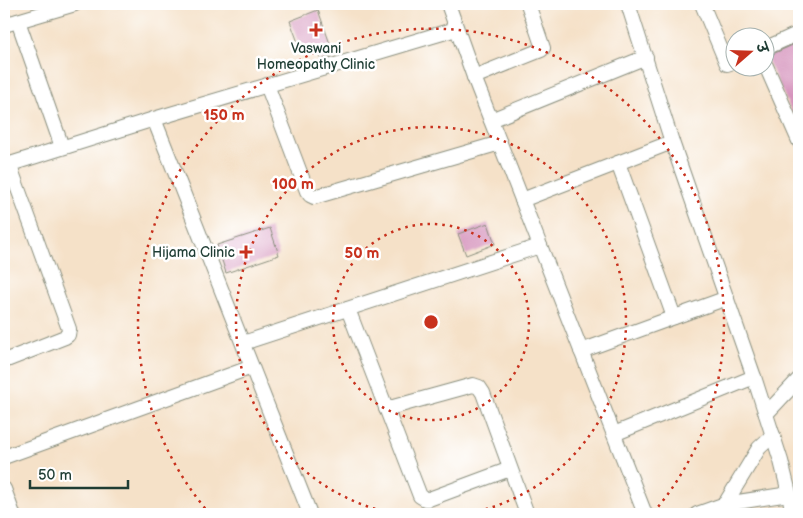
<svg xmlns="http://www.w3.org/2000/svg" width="803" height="518" viewBox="0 0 803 518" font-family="'Balsamiq Sans','Playpen Sans Deva',sans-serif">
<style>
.building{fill:#d694bd}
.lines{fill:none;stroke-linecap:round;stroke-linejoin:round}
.minor-casing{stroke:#8a8f7e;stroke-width:16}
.minor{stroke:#fff;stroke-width:14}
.ring{fill:none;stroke:#c8321e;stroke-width:2.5;stroke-dasharray:2.5 5}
.poi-dot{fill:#c8321e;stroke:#fff;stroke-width:2}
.labels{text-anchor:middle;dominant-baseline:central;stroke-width:5;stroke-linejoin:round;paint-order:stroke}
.poi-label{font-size:14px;fill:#1f3d34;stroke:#fff}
.centre{fill:#c8321e;stroke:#fff;stroke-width:2.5}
.ring-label{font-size:15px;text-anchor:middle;font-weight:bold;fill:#c8321e;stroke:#fff;stroke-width:5;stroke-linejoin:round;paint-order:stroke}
</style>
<rect width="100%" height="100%" fill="#fff"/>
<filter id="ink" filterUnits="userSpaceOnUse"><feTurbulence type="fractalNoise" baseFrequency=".02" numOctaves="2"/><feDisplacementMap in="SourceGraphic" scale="10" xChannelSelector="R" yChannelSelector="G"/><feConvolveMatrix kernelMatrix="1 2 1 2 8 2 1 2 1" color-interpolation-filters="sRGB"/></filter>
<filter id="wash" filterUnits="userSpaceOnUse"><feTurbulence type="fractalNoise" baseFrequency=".0096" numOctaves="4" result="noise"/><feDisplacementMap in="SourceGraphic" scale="20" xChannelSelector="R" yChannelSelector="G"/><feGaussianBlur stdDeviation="1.12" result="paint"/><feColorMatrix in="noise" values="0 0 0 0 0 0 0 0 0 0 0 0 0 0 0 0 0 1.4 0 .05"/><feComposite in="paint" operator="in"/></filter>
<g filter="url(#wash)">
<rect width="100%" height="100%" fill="#f5e1c8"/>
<g id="blocks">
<g class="building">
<polygon points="318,10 334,55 321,60 317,48 302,53 290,21"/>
<polygon points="797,43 799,49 799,128 766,57"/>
<polygon points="488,223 495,244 466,255 458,234"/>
<polygon points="270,228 279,255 226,273 217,245"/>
</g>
</g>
</g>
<g filter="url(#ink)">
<use href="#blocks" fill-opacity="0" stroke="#8a8f7e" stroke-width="1"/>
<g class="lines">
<g class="minor-casing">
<g id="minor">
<polyline points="448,4 474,77 645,514"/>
<polyline points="628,4 672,142 754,377 781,461 790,497 792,514"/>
<polyline points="702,4 727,64 736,61"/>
<polyline points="18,21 62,147"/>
<polyline points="4,25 75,4"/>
<polyline points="766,48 799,33"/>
<polyline points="766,66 799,141"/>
<polyline points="474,77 541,50 543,48 528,4"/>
<polyline points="267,85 307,191 310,195 314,197 500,143"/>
<polyline points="154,119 310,514"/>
<polyline points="491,120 646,57"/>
<polyline points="618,163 674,317"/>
<polyline points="4,166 154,119 456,29"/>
<polyline points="522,200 672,142"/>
<polyline points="348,309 420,496 425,499 429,499 510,469"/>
<polyline points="243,343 540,246"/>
<polyline points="581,351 727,298"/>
<polyline points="4,361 65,337 68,335 69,329 9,164"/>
<polyline points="386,409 473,385 479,387 483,393 527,514"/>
<polyline points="766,414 799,379"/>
<polyline points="614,434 754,377"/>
<polyline points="4,457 252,367"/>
<polyline points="4,489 13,514"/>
<polyline points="725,504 759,448 773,435"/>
<polyline points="697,514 725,504 789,494"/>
</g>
</g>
<use href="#minor" class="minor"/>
</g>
</g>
<g class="ring">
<circle cx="431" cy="322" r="98"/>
<path d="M397 514A195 195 0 1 1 465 514"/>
<path d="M210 514A293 293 0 1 1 652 514"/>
</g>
<g class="poi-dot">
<path d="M313.5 22.5h5v5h5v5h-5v5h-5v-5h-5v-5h5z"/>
<path d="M243.5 244.5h5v5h5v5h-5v5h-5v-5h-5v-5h5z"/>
</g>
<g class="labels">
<g class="poi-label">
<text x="316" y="48">Vaswani<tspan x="316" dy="16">Homeopathy Clinic</tspan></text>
<text x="235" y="252" text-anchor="end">Hijama Clinic</text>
</g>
</g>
<circle cx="431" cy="322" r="8" class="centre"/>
<g class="ring-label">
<text x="224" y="120">150 m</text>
<text x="293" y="189">100 m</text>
<text x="362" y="258">50 m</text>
</g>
<rect width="803" height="518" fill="none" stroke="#fff" stroke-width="20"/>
<g transform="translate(750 52) rotate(70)"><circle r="24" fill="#ffffff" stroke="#a5b1ae"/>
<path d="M0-4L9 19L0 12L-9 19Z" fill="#c8321e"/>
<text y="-8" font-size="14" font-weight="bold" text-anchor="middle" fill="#1f3d34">उ</text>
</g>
<path d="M30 480v8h98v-8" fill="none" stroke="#1f3d34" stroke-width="2.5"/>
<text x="38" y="480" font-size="15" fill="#1f3d34" stroke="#ffffff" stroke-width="4" paint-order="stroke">50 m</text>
</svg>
